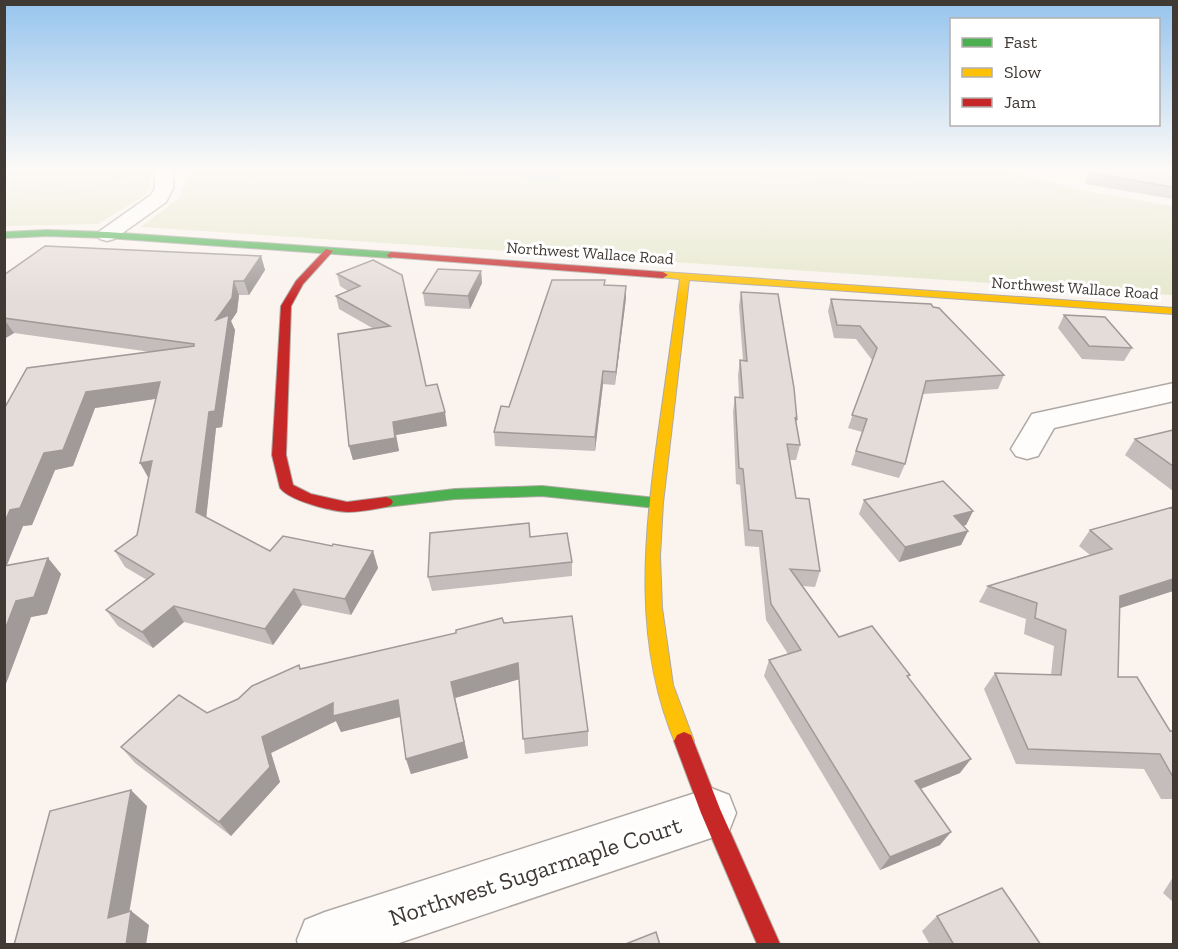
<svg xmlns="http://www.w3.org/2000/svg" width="1178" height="949" viewBox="0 0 1178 949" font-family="'Zilla Slab',serif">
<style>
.green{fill:#e5e7cc}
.water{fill:#bbdbf6}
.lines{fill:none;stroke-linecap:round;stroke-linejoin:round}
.street-casing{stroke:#afa9a4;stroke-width:3}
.fast-casing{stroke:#afa9a4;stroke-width:2}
.slow-casing{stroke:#afa9a4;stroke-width:2}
.jam-casing{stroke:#afa9a4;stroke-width:2}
.path{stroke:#d5d2cf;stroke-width:2;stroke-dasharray:1 3;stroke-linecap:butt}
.street{fill:#fefdfc;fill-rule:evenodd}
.fast{fill:#4caf50;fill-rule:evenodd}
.slow{fill:#ffc107;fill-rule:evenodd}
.jam{fill:#c62828;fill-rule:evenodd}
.wall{fill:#c4bdbb}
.shaded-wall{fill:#a09a98}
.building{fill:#e4dcd9;stroke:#a09a98;stroke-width:1.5}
.labels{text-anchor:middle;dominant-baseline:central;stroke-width:6;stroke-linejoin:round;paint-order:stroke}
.far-street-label{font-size:16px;fill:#413934;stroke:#fff}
.near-street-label{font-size:24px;fill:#413934;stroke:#fff}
</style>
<rect width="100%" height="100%" fill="#faf3ee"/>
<g class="green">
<polygon points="5,169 153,169 147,194 98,224 5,226"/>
<polygon points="192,169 1001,169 1079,190 1173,206 1173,295 141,227 179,198"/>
</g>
<path class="water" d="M445 169 557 171 561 175C544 187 525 173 506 174 485 174 466 176 445 169Z"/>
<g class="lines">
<g class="street-casing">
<g id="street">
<polygon points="155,169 173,169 173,188 166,202 114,239 107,241 100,239 97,235 100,231 151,195 155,188"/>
<polygon points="1174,383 1174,401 1054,428 1038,456 1027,459 1016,456 1011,449 1032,414"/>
<polygon points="711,788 729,795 736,813 729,831 711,838 396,944 298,944 297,940 305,920 325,912"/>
</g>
</g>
<g class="fast-casing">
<g id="fast">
<polygon points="47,230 107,232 391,252 395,255 391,258 107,238 47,236 4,238 4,232"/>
<polygon points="542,486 656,498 663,503 656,508 542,496 455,499 386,507 379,502 386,497 455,489"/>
</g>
</g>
<g class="slow-casing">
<path id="slow" d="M663 272 1174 308V314L689 280 663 503 660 556 662 608 673 685 694 741 691 747 684 750 677 747C632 644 644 537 659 428 666 379 673 329 680 279L660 277V273Z"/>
</g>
<g class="jam-casing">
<g id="jam">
<path d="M326 249 333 251 303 284 291 306 286 455 293 485 311 494 347 502 386 497 391 499 393 502 391 505 386 507C374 509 360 512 347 512 331 511 290 501 280 488L272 455 281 306 296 281Z"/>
<polygon points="391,252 663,272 668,275 663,278 388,257 387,255"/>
<polygon points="684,732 691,735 720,809 780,944 757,944 701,813 674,741 677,735"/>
</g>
</g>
<g class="path">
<polyline points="708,169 806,180 847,181 964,171 1035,174 1061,169"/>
<polyline points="1010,174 1086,200 1174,210"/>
<path d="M4 190C45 194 99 200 131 169"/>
</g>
<use href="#street" class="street"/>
<use href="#fast" class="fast"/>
<use href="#slow" class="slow"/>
<use href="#jam" class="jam"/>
</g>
<g class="wall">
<polygon points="1089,169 1173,169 1173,199 1085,184"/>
<polygon points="261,256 265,270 249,295 239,295 237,312 231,321 235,330 222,427 216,428 206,517 270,551 332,546 373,551 378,568 351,615 302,605 273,645 184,622 153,648 118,626 106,610 147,580 125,567 115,551 137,535 148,479 155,399 95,408 73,466 55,470 32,525 23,526 7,565 48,558 61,574 47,614 31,617 4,689 4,409 151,352 14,333 4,339 4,275"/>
<polygon points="373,260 426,386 447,426 396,435 399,451 353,460 349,446 374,329 339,309 336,296 348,291 340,286 337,274"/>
<polygon points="481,271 482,283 470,309 425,306 423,293"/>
<polygon points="605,285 626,298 615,385 603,384 595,451 495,446 494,432 509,407"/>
<polygon points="741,292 797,420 796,423 800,445 796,460 790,460 796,498 820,571 815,587 802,586 839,637 908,678 960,773 921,789 940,845 880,870 764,676 769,660 788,654 766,620 759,547 745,546 740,485 736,484 733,412 735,397 739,397 738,375 740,360 743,361 739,306"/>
<polygon points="831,299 933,307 1004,375 998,389 923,394 905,464 899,478 851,465 862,432 848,428 872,360 856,339 834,338 828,311"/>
<polygon points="1064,315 1132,348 1124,361 1082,359 1058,328"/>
<polygon points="1173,430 1173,491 1125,455 1135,439"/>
<polygon points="864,500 973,511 966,525 963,526 968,531 961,545 899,562 859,514"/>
<polygon points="1173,505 1173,591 1120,608 1118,677 1170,731 1173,731 1173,799 1161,799 1144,769 1016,764 984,689 995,673 1051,675 1054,646 1024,634 1026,619 979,602 988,586 1090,555 1079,546 1090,530 1172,507"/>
<polygon points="530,537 572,562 572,576 432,591 428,577"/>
<polygon points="504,623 588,731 588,746 525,754 519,679 455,698 468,758 411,774 406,759 400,717 341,732 336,721 271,753 280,782 231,836 135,763 121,747 207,713 301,669"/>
<polygon points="1173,877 1173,902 1163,893"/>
<polygon points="937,916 1041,945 930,945 922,931"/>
</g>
<g class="shaded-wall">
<polygon points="261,256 265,270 249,295 244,281"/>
<polygon points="481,271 482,283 470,309 468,296"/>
<polygon points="234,281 239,295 237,312 231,321 235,330 222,427 216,428 205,529 196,512 216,320"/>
<polygon points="626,286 626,298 615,385 616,372"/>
<polygon points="4,319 14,333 4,339"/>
<polygon points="603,371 603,384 595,451 595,437"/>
<polygon points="160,382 167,397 95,408 73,466 55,470 32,525 23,526 4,572 4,524 10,510 44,453 86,392"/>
<polygon points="445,412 447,426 396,435 399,451 353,460 349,446 393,422"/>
<polygon points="152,461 149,479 140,463"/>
<polygon points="973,511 966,525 947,530 954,516"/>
<polygon points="968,531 961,545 899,562 905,547"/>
<polygon points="373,551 378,568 351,615 345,599"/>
<polygon points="48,558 61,574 47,614 31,617 4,689 4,632 16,601"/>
<polygon points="1173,579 1173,591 1108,612 1120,596"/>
<polygon points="294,589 302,605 273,645 265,629"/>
<polygon points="174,606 184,622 153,648 142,632"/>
<polygon points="518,663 520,679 455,698 468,758 411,774 406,759 451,682"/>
<polygon points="398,700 403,716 341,732 336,721 271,753 280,782 231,836 219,822 262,737 333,703"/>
<polygon points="971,759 960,773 905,795 915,781"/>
<polygon points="131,790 147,806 126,932 108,918"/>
<polygon points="951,832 940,845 880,870 890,857"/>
<polygon points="131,911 149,925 146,945 126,945"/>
</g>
<g class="building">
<polygon points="1091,169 1173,169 1173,187 1089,173"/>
<polygon points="45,246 261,256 244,281 234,281 232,298 216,320 229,315 215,411 209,412 196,512 270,551 283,536 332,546 333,544 373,551 345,599 294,589 265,629 174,606 142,632 106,610 154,574 115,551 137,535 152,461 140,463 160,382 86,392 63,450 44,453 20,508 10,510 4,524 4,409 27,368 194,346 194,344 4,318 4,275"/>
<polygon points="373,260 402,275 426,386 437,384 445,412 393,422 395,438 349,446 338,334 390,326 336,296 360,286 337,274"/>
<polygon points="438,269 481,271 468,296 423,293"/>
<polygon points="552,280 605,280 604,285 626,286 616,372 603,371 595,437 494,432 501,406 509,407"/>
<polygon points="741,292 778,294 794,388 797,420 795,417 800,445 787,444 796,498 809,499 820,571 790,569 839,637 872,626 910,675 907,676 971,759 915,781 951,832 890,857 769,660 801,650 771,604 762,531 749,530 743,469 739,468 735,397 743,398 740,360 747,361"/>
<polygon points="831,299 931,304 933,307 939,308 1004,375 926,381 905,464 856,451 867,419 852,415 877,348 860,326 837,325"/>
<polygon points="1064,315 1105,317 1132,348 1089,346"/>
<polygon points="1173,430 1173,466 1135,439"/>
<polygon points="943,481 973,511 954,516 968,531 905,547 864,500"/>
<polygon points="1173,507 1173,579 1120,596 1118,677 1137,677 1170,731 1173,731 1173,777 1160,754 1028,749 995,673 1061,675 1066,630 1035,618 1037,603 988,586 1112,549 1090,530"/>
<polygon points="529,523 530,537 567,533 572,562 428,577 430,533"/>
<polygon points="48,558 34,597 16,601 4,632 4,566"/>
<polygon points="572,616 588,731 523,739 518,663 451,682 464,742 406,759 398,700 333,716 333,703 262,737 270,767 219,822 121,747 179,695 207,713 238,699 252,686 299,665 300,669 456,633 456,630 502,618 504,623"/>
<polygon points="131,790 108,918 131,911 126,945 14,945 50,811"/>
<polygon points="1002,888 1041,945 954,945 937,916"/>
<polygon points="656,932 660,945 623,945"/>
</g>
<linearGradient id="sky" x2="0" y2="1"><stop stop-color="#96c4ee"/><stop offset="0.56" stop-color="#fdfaf7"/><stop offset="1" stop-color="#fdfaf7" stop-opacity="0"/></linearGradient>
<rect width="1178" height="302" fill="url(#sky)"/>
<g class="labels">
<g class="far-street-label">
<text transform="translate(590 253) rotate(4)">Northwest Wallace Road</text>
<text transform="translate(1075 288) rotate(4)">Northwest Wallace Road</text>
</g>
<g class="near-street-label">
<text transform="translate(535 871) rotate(-18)">Northwest Sugarmaple Court</text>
</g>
</g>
<rect width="1178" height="949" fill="none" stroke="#413934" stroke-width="12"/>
<rect x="950" y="18" width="210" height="108" fill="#ffffff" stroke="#b3b0ae" stroke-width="1.5"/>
<rect x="962" y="38" width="30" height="9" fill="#4caf50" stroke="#b3b0ae" stroke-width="1.5"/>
<text x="1004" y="48" font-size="18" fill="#413934">Fast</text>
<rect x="962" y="68" width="30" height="9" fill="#ffc107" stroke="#b3b0ae" stroke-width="1.5"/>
<text x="1004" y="78" font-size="18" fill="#413934">Slow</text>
<rect x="962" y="98" width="30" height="9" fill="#c62828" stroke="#b3b0ae" stroke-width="1.5"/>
<text x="1004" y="108" font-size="18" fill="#413934">Jam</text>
</svg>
